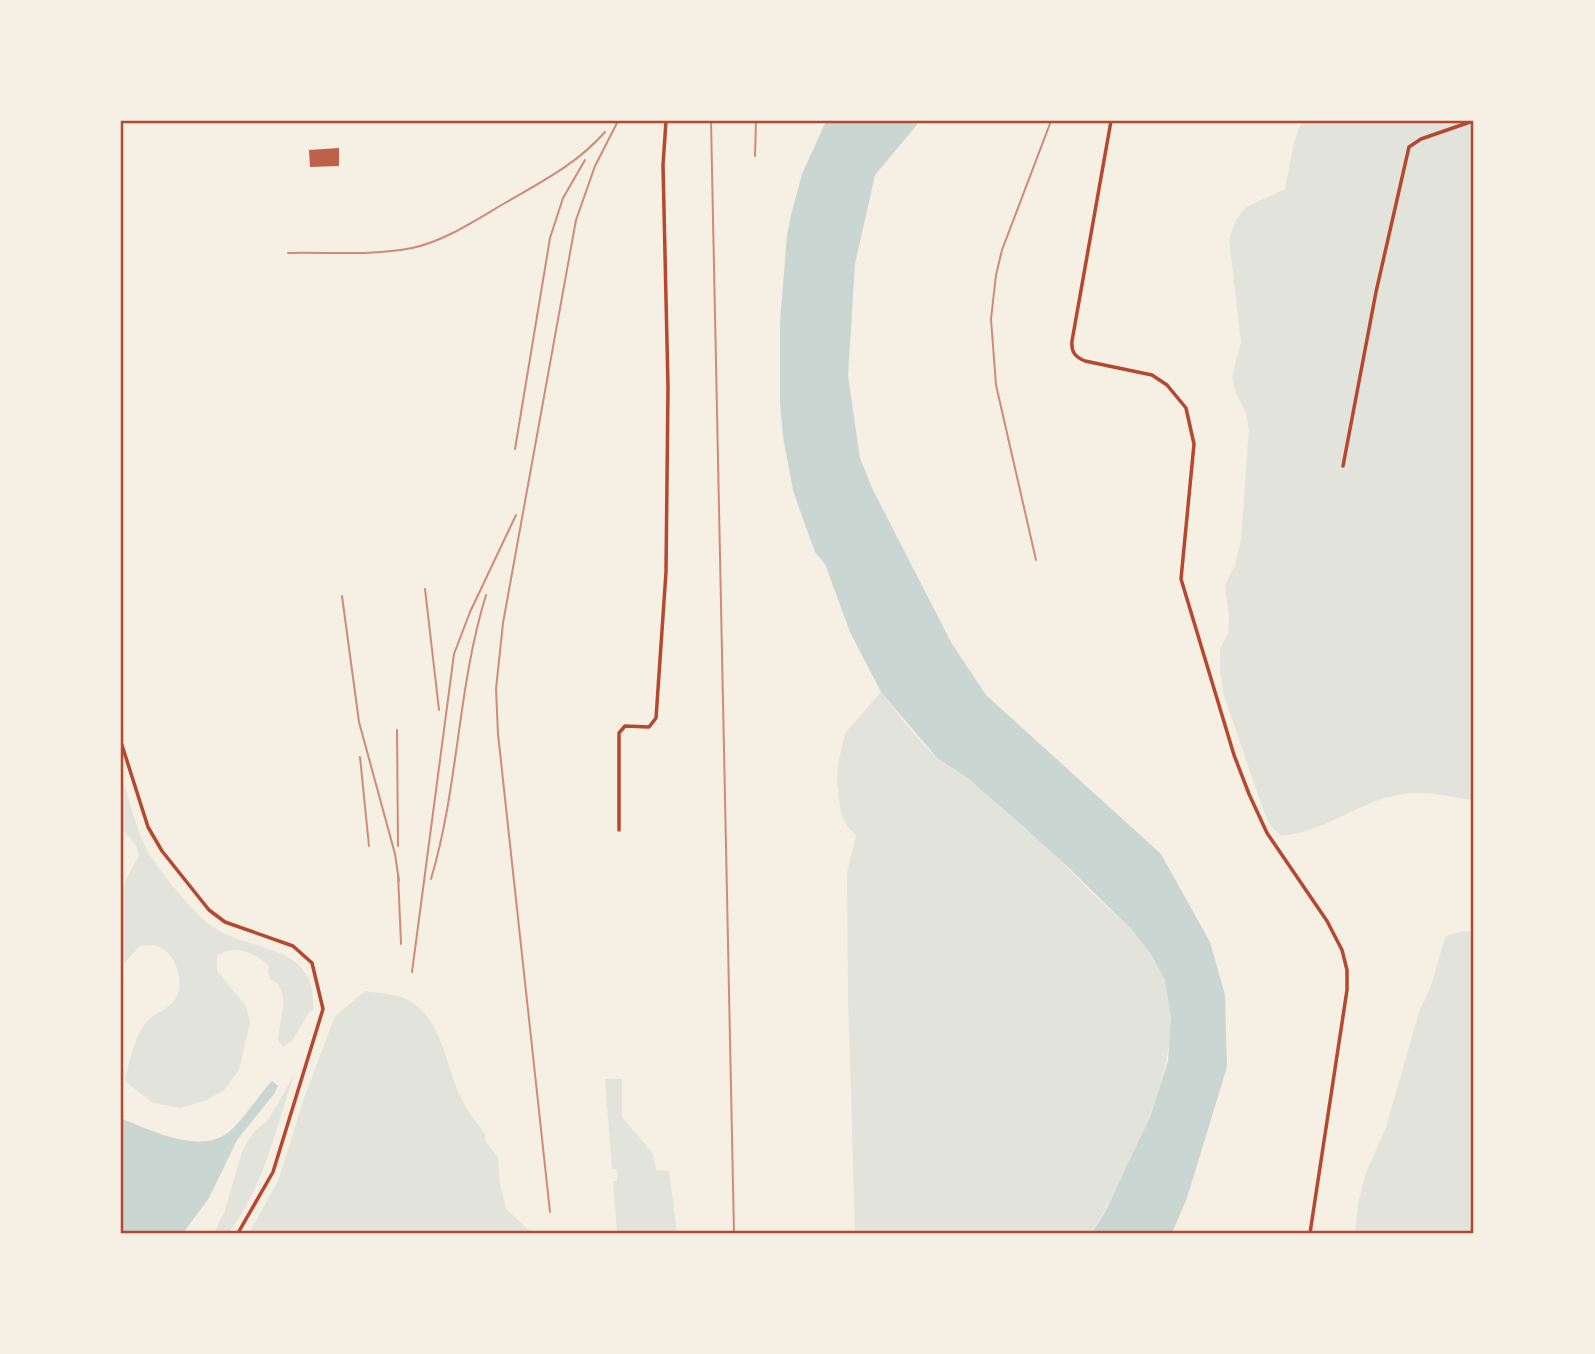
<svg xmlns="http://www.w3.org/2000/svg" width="1595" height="1354" viewBox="0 0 1595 1354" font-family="Lato,sans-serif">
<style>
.green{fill:#e2e4dc}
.water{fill:#c9d6d2}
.building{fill:#bf614a}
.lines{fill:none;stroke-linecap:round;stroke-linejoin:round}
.minor{stroke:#b5482f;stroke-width:3.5}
.tertiary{stroke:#b5482f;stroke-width:3.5}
.rail{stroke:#cf8b77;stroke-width:2}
.neatline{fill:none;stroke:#b5482f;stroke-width:2.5}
</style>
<rect width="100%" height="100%" fill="#f6efe4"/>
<g class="green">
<path d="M1302 121H1474V800C1455 798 1434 792 1415 793 1367 794 1328 832 1281 836L1271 826 1264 812 1224 696 1220 671V649L1228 634 1229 618 1225 585 1235 565 1241 540 1249 429 1245 410 1236 394 1232 377 1241 342 1229 239 1236 220 1246 207 1285 189 1294 142Z"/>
<path d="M881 692C899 715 917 740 939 760 949 768 961 773 970 780 1012 812 1051 850 1087 888 1115 916 1151 941 1165 980 1190 1054 1129 1169 1092 1233H855L848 994 847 873 856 835 848 827 841 815 837 781 838 765 845 733Z"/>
<path d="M121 774C129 799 135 826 147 850 155 866 190 908 204 920 242 956 318 937 313 1010L310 1011 292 1041 283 1047 278 1040C279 1019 293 990 270 979L268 971 269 966C255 953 235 943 217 956V971L246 1006 250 1023 239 1070 224 1090 207 1100 180 1108 153 1103 125 1081C128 1065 135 1038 144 1025 150 1015 166 1011 174 1001 186 985 177 952 157 946 152 945 145 946 140 946L121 967V889L139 855 136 845 121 828Z"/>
<path d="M1464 931 1474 932V1233H1355L1358 1204 1366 1173 1386 1127 1420 1009C1434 987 1437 961 1446 936Z"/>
<path d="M365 991C381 994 399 993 413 1003 443 1024 446 1067 461 1098 467 1111 477 1123 485 1134V1140L498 1158 500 1184 506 1209 532 1233H249L278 1181 303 1101 335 1016Z"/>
<path d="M295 1073C275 1128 265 1186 228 1233H214L224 1213 243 1149 254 1132 269 1119Z"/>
<polygon points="605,1079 622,1079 622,1117 653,1154 656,1170 669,1171 677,1233 617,1233 613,1181 617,1181 617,1169 612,1169"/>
</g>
<g class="water">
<polygon points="826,121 920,121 875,175 855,264 848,376 860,458 872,488 952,644 986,695 1161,854 1210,942 1225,995 1227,1067 1187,1198 1172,1233 1092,1233 1106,1210 1150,1117 1168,1061 1171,1017 1165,980 1151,954 1131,929 1070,869 1023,826 969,779 938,759 881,692 850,632 825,564 815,552 803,519 793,490 783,437 780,402 780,321 787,235 791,215 802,174"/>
<path d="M272 1081 278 1086 274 1094 237 1140 209 1198 183 1233H121V1118C150 1130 201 1156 230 1131 246 1117 257 1097 272 1081Z"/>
</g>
<polygon class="building" points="339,148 339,166 310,167 309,150"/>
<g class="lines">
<g class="minor">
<polyline points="1343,466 1376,292 1409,147 1421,139 1473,121"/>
<polyline points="121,742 148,827 162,851 209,910 225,922 293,946 312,963 323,1009 273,1172 238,1233"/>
<polyline points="619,830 619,733 625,726 649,727 656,718 666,572 668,387 663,165 666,121"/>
</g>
<path class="tertiary" d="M1111 121 1072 341C1071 352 1075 357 1085 361L1152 375 1167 385 1186 408 1194 444 1181 579 1234 755 1249 794 1267 833 1327 921 1342 950 1347 970V990L1310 1233"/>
<g class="rail">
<polyline points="711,121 734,1233"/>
<polyline points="755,156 756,121"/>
<path d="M288 253C329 252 372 256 412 248 445 241 476 220 505 203 541 182 577 164 605 132"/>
<polyline points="515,449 550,238 563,198 585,160"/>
<polyline points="1036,560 996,385 991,319 996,275 1002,250 1051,121"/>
<polyline points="425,589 439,710"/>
<polyline points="342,596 359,722 395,854 399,881"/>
<polyline points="397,730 398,846"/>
<polyline points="360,757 369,846"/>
<polyline points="398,874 401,944"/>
<path d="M431 879C459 785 457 689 486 595"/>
<polyline points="412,972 454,654 470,612 516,515"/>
<polyline points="550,1212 498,734 496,689 503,623 576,220 595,166 618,121"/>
</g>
</g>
<rect width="1595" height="1354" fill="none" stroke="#f6efe4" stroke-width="245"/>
<rect x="122" y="122" width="1350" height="1110" class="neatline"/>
</svg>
